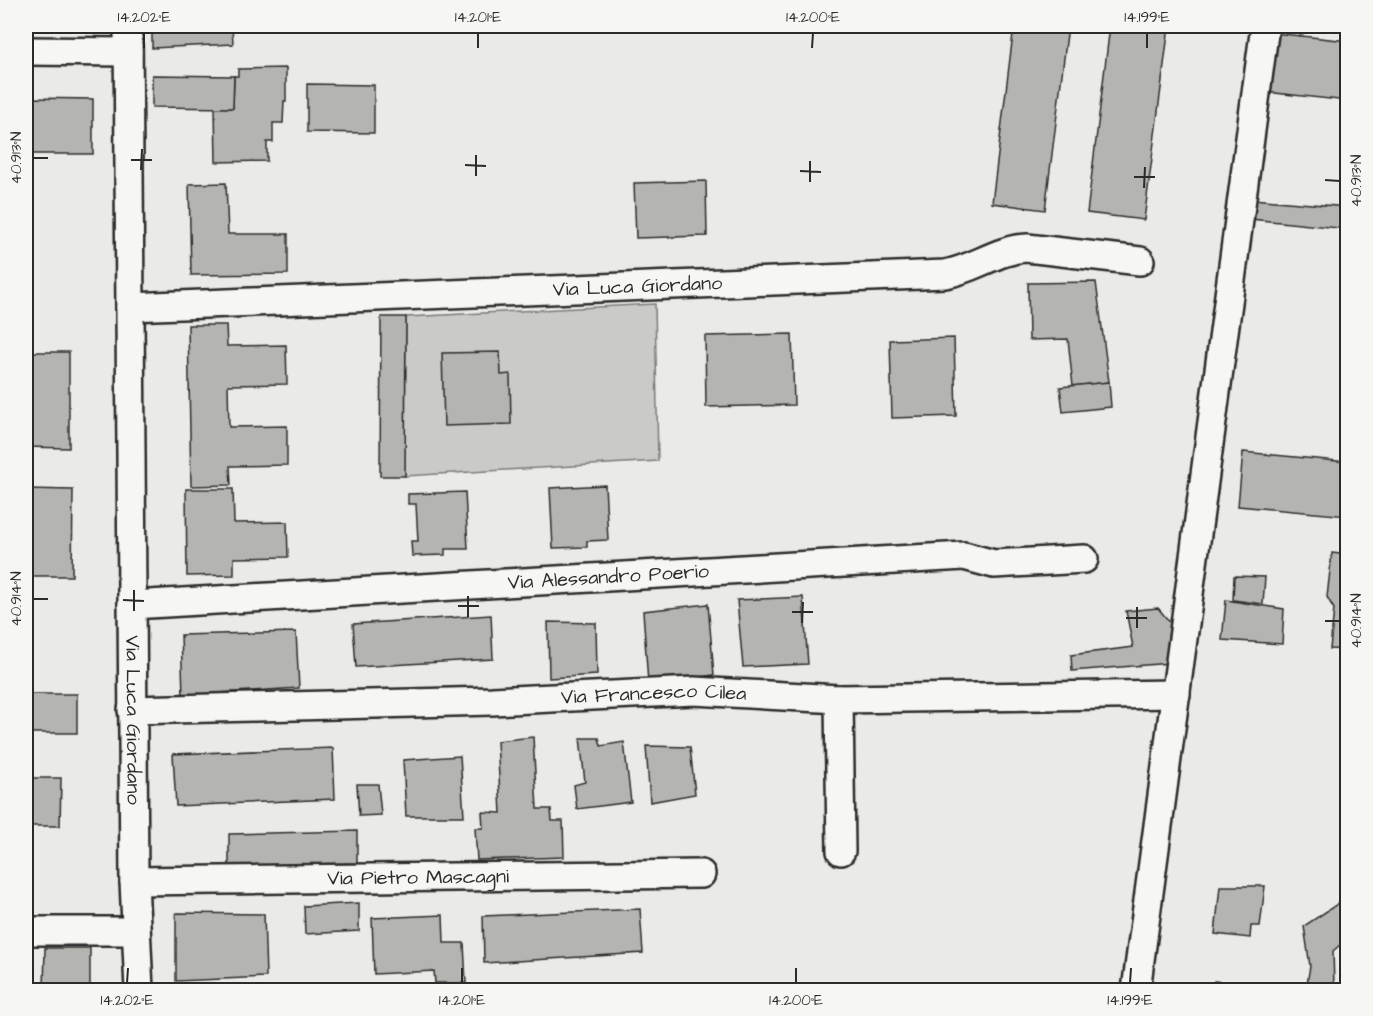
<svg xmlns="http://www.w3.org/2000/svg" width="1373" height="1016" viewBox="0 0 1373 1016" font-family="'Architects Daughter',sans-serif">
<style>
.green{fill:#cacac7;stroke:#7a7a79;stroke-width:1.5}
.building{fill:#b4b4b1;stroke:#2b2b2b;stroke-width:1.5}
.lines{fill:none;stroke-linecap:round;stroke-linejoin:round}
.street-casing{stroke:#2b2b2b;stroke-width:32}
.street{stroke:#f6f6f2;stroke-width:27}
.ticks{fill:none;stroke:#2b2b2b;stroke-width:2}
.labels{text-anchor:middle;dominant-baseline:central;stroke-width:6;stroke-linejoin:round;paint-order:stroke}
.street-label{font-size:20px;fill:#2b2b2b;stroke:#f6f6f2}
.neatline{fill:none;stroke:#2b2b2b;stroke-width:2}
.ticks-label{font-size:15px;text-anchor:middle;fill:#2b2b2b}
</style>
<rect width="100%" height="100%" fill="#eaeae6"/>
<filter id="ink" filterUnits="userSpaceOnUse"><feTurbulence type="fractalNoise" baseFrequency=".0167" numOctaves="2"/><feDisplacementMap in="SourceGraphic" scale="12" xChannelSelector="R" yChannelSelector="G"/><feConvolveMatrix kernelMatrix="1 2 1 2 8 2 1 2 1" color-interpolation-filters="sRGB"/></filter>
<g filter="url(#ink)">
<polygon class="green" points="655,304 658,461 405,476 406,317"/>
<g class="building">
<polygon points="152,26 175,26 175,28 232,26 233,44 152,48"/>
<polygon points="1014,26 1068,26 1045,210 992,203"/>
<polygon points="1110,26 1169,26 1144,220 1087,213"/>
<polygon points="1273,33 1348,41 1348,101 1266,92"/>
<polygon points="286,68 286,101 284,101 283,123 273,123 273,142 267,142 267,161 216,162 215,107 233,108 234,76 238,76 238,69"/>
<polygon points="152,75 234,76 233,108 152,107"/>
<polygon points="307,84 374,85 374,133 307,132"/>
<polygon points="26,98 93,99 93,154 26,154"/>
<polygon points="706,181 707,236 636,238 634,183"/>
<polygon points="226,183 228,234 288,234 288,274 191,275 189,184"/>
<polygon points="1252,199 1348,207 1348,229 1251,219"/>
<polygon points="1096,282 1109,382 1073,386 1068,339 1029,340 1028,283"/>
<polygon points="381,317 406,317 405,476 380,476"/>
<polygon points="188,325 226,325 227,346 286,345 287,384 228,385 229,427 287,426 287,465 230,466 231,485 191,486"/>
<polygon points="792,334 794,405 706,407 705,336"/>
<polygon points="954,338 956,416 892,418 890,340"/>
<polygon points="26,352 69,352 69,448 26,447"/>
<polygon points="500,352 501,375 510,374 511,424 444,426 442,353"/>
<polygon points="1109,382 1111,407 1063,412 1060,387"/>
<polygon points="1243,452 1348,462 1348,516 1238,506"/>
<polygon points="605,485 608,540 587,541 587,547 553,548 550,488"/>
<polygon points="26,489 73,490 72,576 26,576"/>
<polygon points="186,489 233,489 234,523 287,522 288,557 234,558 234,575 187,576"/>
<polygon points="465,492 468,549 445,549 445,555 412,556 411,541 418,541 416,504 408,504 408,494"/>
<polygon points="1332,553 1348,555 1348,650 1330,649 1334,609 1327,597"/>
<polygon points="1234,576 1265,577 1263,604 1233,600"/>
<polygon points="803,597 808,664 743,667 737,600"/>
<polygon points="1226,600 1284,609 1282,644 1222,640"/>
<polygon points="708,604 714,675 648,683 643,611"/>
<polygon points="1158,608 1177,631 1170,663 1072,671 1071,655 1133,647 1126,611"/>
<polygon points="491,615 493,659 356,667 353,624"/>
<polygon points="548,622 596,623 597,675 549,678"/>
<polygon points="296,632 299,688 183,695 181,635"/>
<rect x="26" y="694" width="51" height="39"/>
<polygon points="533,737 537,809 551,809 552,821 563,821 564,857 477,860 475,828 483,828 482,812 501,813 497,741"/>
<polygon points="580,738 599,738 601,746 624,742 631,802 577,809 574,785 585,782"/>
<polygon points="646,746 690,747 695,794 650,802"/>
<polygon points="333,748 335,799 176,806 173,754"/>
<polygon points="460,756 464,816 406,816 403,760"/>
<polygon points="26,778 61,778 60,826 26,826"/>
<polygon points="357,784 378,784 381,815 359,816"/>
<polygon points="357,831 357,863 229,866 229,834"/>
<polygon points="1220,886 1265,886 1260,926 1251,926 1250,938 1215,934"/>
<polygon points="1348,897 1348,938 1333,951 1334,986 1343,987 1342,990 1306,990 1310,966 1304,926"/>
<polygon points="359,903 359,931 305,934 304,906"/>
<polygon points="640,909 643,953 484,963 483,916"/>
<polygon points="176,913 264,914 266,977 176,981"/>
<polygon points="443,915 444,943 464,943 466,983 435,983 434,971 374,974 372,918"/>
<polygon points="45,948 90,948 90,990 44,990"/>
<polygon points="1214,981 1255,985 1254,990 1213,990"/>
</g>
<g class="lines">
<g class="street-casing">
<g id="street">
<path id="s1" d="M128 26 134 881 139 990"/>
<polyline points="26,51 128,52"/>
<path id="s2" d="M130 307 945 274C974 269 998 249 1027 248L1140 261"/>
<path id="s3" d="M132 605 964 556 994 564 1084 559"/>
<polyline points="839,699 841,851"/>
<path id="s4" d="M132 710 492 701 694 691 839 699 1176 694"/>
<path id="s5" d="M134 881 701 874"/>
<polyline points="26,931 136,931"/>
<polyline points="1136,990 1265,26"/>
</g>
</g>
<use href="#street" class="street"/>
</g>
</g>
<path class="ticks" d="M144 48V33M478 48V33M812 48 813 33M1147 48V33M33 158H48M131 160H152M465 165 486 166M141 170 142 149M800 171 821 172M476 176V155M1134 177H1155M1325 180 1340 181M810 182V161M1144 188 1145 167M33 599H48M123 600 144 601M458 606H479M134 611V590M792 612H813M468 617V596M1126 618H1147M1325 621H1340M802 623 803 602M1137 628V607M127 983 128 968M462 983V968M796 983V968M1130 983 1131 968"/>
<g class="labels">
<g class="street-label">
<text stroke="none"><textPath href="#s2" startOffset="508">Via Luca Giordano</textPath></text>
<text stroke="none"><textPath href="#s3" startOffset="477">Via Alessandro Poerio</textPath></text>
<text stroke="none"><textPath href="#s4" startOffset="522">Via Francesco Cilea</textPath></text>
<text stroke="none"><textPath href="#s1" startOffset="694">Via Luca Giordano</textPath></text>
<text stroke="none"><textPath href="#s5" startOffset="284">Via Pietro Mascagni</textPath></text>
</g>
</g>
<rect width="1373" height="1016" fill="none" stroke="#f6f6f2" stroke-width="66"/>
<rect x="33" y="33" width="1307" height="950" class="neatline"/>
<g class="ticks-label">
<text x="144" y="22">14.202°E</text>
<text x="478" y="22">14.201°E</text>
<text x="813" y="22">14.200°E</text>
<text x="1147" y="22">14.199°E</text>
<text transform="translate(16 158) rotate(-90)" y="5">40.913°N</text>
<text transform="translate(1356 181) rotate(-90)" y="5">40.913°N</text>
<text transform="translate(16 599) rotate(-90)" y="5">40.914°N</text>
<text transform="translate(1356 621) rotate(-90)" y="5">40.914°N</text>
<text x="127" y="1005">14.202°E</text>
<text x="462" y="1005">14.201°E</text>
<text x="796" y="1005">14.200°E</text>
<text x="1130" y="1005">14.199°E</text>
</g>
</svg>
